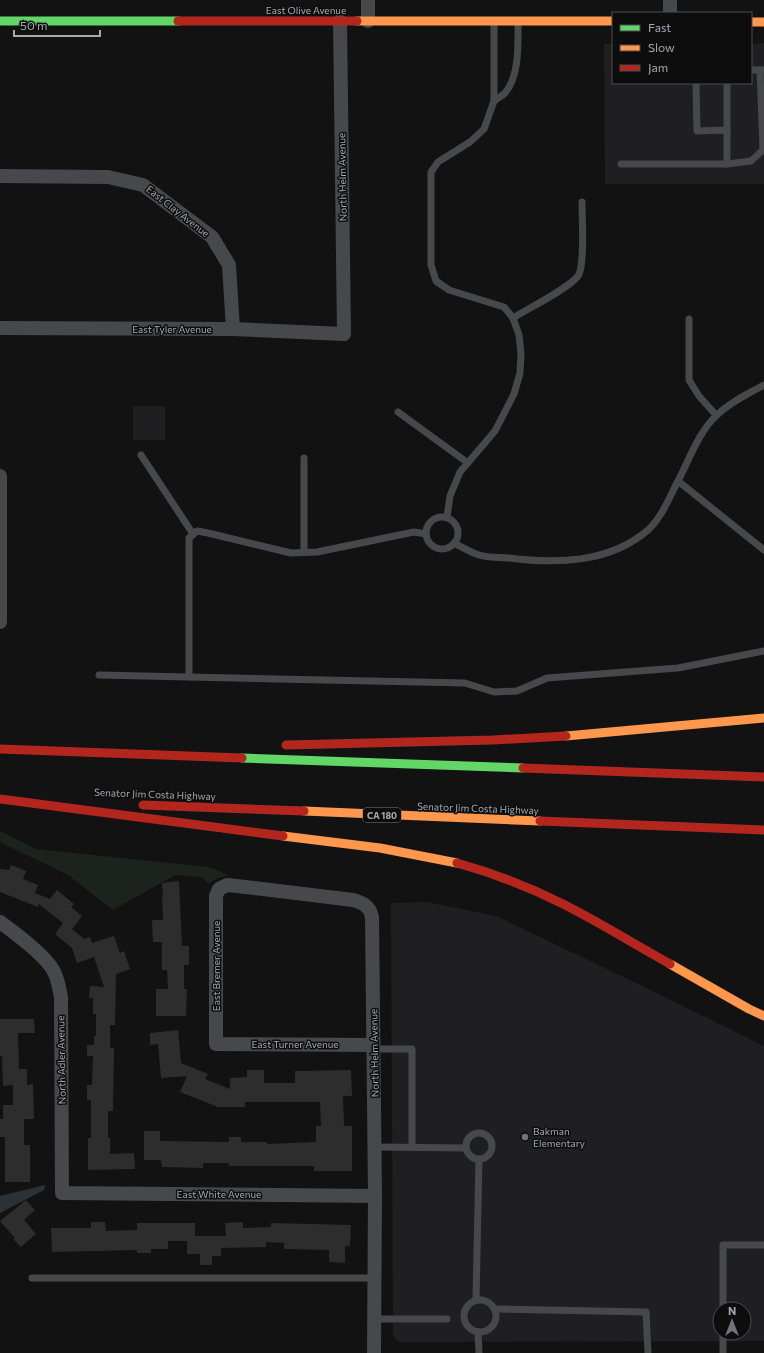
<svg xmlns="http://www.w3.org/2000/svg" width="764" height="1353" viewBox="0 0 764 1353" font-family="Commissioner,sans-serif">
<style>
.built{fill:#1f1f21;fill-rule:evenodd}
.green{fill:#1c231d}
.water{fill:#2a3237}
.building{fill:#2d2d2e}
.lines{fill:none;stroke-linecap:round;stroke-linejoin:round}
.lane{stroke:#47484b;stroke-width:7}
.street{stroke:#47484b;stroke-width:14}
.fast{stroke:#63d668;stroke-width:9}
.slow{stroke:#ff974d;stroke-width:9}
.jam{stroke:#b3261e;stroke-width:9}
.poi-dot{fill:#71757b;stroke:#0d0d0e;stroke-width:1.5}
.labels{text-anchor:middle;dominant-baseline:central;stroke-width:3;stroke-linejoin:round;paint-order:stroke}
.shield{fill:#0d0d0e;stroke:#777b82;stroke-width:1}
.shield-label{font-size:9px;font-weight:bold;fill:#a4aab3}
.street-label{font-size:10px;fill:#a4aab3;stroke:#0d0d0e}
.poi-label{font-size:10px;fill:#a4aab3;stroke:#0d0d0e;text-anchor:start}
</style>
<rect width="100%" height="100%" fill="#121213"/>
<g class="built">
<polygon points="764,43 764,184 605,184 604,44 613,44 613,83 751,83 751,44"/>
<rect x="133" y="406" width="32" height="34"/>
<path d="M427 902 496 916 657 993 764 1046V1341L458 1342H400L396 1340 393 1334 391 903ZM720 1309H744V1333H720Z"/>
</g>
<polygon class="green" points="0,831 36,849 208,867 229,875 215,879 209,884 202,877 175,875 113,910 68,875 0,842"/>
<polygon class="water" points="45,1185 44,1190 0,1213 0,1196"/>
<g class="building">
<polygon points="11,865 26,871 23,879 38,885 35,893 50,899 57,890 74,904 71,907 82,916 72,929 84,939 90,937 92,943 114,936 120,953 124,951 130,969 116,974 115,1025 110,1025 110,1048 114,1048 113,1111 108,1111 108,1138 110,1138 110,1154 134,1153 135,1169 88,1170 88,1138 91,1138 91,1100 87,1100 87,1085 92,1085 93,1056 87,1056 87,1045 94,1045 94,1036 96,1036 96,1014 93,1014 93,998 89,998 90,986 104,987 94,957 77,963 72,948 55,934 63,923 39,904 38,907 0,892 0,869 9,870"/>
<polygon points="179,881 182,946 189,946 189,965 184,965 184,989 187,989 186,1016 156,1016 156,989 168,989 167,970 162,970 162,942 153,942 152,920 163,920 162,896 163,896 162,883"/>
<polygon points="0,1019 34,1019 35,1033 18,1033 19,1069 27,1069 27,1085 33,1084 34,1119 24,1119 24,1145 30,1145 30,1182 5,1182 5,1137 0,1137 0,1119 3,1119 3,1105 13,1105 13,1085 3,1086 2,1056 0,1056"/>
<polygon points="178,1030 181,1063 208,1074 205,1079 230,1089 230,1078 247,1077 247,1070 264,1070 264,1083 295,1083 295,1071 351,1070 352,1096 343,1096 344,1126 352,1126 352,1171 314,1171 314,1166 229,1166 229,1163 203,1163 203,1168 162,1167 161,1160 144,1160 144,1131 160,1131 160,1141 229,1142 229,1137 241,1137 241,1142 267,1142 267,1144 316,1142 316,1126 321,1126 320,1102 245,1102 245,1107 218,1107 180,1092 187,1076 161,1078 158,1044 150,1045 150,1033"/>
<polygon points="26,1200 35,1210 24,1220 36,1234 21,1247 13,1239 15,1238 0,1221"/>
<polygon points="91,1222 105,1222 106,1231 137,1230 137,1223 195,1223 195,1236 226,1236 225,1223 243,1222 243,1228 271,1227 271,1223 351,1225 350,1246 345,1246 345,1263 329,1262 329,1250 284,1249 284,1243 266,1242 266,1247 221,1248 221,1256 212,1256 212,1265 200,1265 200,1254 187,1254 187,1241 168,1241 168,1249 151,1249 151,1253 137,1253 137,1250 52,1252 51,1228 91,1228"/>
</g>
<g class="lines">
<g class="lane">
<polyline points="751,70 764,70"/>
<polyline points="696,83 697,131 727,130"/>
<polyline points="727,83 727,164 751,161 763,150 760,70"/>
<path d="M494 101C497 99 501 96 504 94 520 77 518 43 518 21"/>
<polyline points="621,164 727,164"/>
<path d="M513 318C529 308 568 289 578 276 585 267 582 216 582 202"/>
<polyline points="689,319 689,380 699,396 716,415"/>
<path d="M764 385C748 394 730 402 717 415 699 431 689 460 678 481L764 550"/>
<polyline points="398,412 468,463"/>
<polyline points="141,455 193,534"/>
<polyline points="447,517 450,496 460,472 495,431 514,394 520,373 521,354 519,335 513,318 504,307 449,290 436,281 431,265 431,172 438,162 470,142 484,129 494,101 494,22"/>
<circle cx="442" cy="533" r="16"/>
<path d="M454 543C462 547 470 552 479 555 488 558 499 557 509 558 557 564 610 563 648 530 662 517 669 498 678 481"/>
<polyline points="304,552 304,458"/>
<polyline points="99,675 465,683 494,692 517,691 547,678 678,668 764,651"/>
<polyline points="189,677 189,538 197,531 208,533 291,553 317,552 414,532 426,534"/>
<polyline points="373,1049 412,1049 412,1147"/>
<circle cx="479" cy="1146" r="13"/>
<polyline points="375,1147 466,1148"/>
<polyline points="32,1278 375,1278"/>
<polyline points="476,1300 479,1159"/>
<circle cx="480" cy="1316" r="16"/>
<polyline points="495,1309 646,1312 648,1353"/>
<polyline points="723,1309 723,1245 764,1245"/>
<polyline points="374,1319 447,1319"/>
<polyline points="478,1332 479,1353"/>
<polyline points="723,1353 723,1333"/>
</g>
<g class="street">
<polyline points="368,0 368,21"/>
<polyline points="670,13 670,0"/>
<polyline points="0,176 108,177 143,185 212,237 229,265 233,329"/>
<polyline points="0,328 233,329 344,334 340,21"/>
<polyline points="0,476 0,622"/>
<path d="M0 922C15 933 45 955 53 970 58 978 59 988 61 997L62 1193 375 1196"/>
<path d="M373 1045 216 1044V896L219 889 227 885 237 886 353 900C363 903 370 906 372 917L375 1196 374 1353"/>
</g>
<g class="fast">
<polyline points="0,21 178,21"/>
<polyline points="242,758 523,768"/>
</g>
<g class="slow">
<polyline points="357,21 613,21"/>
<polyline points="751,22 764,22"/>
<polyline points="566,736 764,718"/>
<polyline points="304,811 540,821"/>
<polyline points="283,836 380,848 457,863"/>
<polyline points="670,964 749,1009 764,1016"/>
</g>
<g class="jam">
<polyline points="178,21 357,21"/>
<polyline points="286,745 493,740 566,736"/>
<polyline points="0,749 242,758"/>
<polyline points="523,768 764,777"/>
<polyline points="0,799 283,836"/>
<polyline points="143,805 304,811"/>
<polyline points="540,821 764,830"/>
<path d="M457 863C493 873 529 887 563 904 599 922 634 944 670 964"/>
</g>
</g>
<circle class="poi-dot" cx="525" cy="1137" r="4"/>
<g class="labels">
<rect class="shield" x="363" y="808" width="38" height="14" rx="3"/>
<g class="shield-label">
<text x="382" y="815">CA 180</text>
</g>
<g class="street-label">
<text x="306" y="10">East Olive Avenue</text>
<text transform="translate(342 177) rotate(-91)">North Helm Avenue</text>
<text transform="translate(178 211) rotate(38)">East Clay Avenue</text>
<text x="172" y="329">East Tyler Avenue</text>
<text transform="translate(155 794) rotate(2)">Senator Jim Costa Highway</text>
<text transform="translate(478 808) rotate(2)">Senator Jim Costa Highway</text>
<text transform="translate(216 966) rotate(-90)">East Bremer Avenue</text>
<text x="295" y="1044">East Turner Avenue</text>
<text transform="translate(374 1053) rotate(-91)">North Helm Avenue</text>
<text transform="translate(61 1060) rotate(-91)">North Adler Avenue</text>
<text x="219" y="1194">East White Avenue</text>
</g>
<g class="poi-label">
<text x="533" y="1131">Bakman<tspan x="533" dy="12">Elementary</tspan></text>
</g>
</g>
<rect x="612" y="12" width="140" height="72" fill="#0d0d0e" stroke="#494c50"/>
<rect x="620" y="25" width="20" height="6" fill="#63d668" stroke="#494c50"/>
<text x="648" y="32" font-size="12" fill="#a4aab3">Fast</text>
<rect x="620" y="45" width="20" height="6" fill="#ff974d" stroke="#494c50"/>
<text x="648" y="52" font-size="12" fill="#a4aab3">Slow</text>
<rect x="620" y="65" width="20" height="6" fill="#b3261e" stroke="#494c50"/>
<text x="648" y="72" font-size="12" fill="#a4aab3">Jam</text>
<g transform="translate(732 1321)"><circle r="19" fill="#0d0d0e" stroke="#494c50"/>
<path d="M0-3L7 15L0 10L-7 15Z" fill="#71757b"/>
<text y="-6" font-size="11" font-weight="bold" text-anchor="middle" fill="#a4aab3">N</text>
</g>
<path d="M14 30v6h86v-6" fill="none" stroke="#a4aab3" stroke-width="2"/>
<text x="20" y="30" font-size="12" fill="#a4aab3" stroke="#0d0d0e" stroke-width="3" paint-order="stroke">50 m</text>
</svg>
